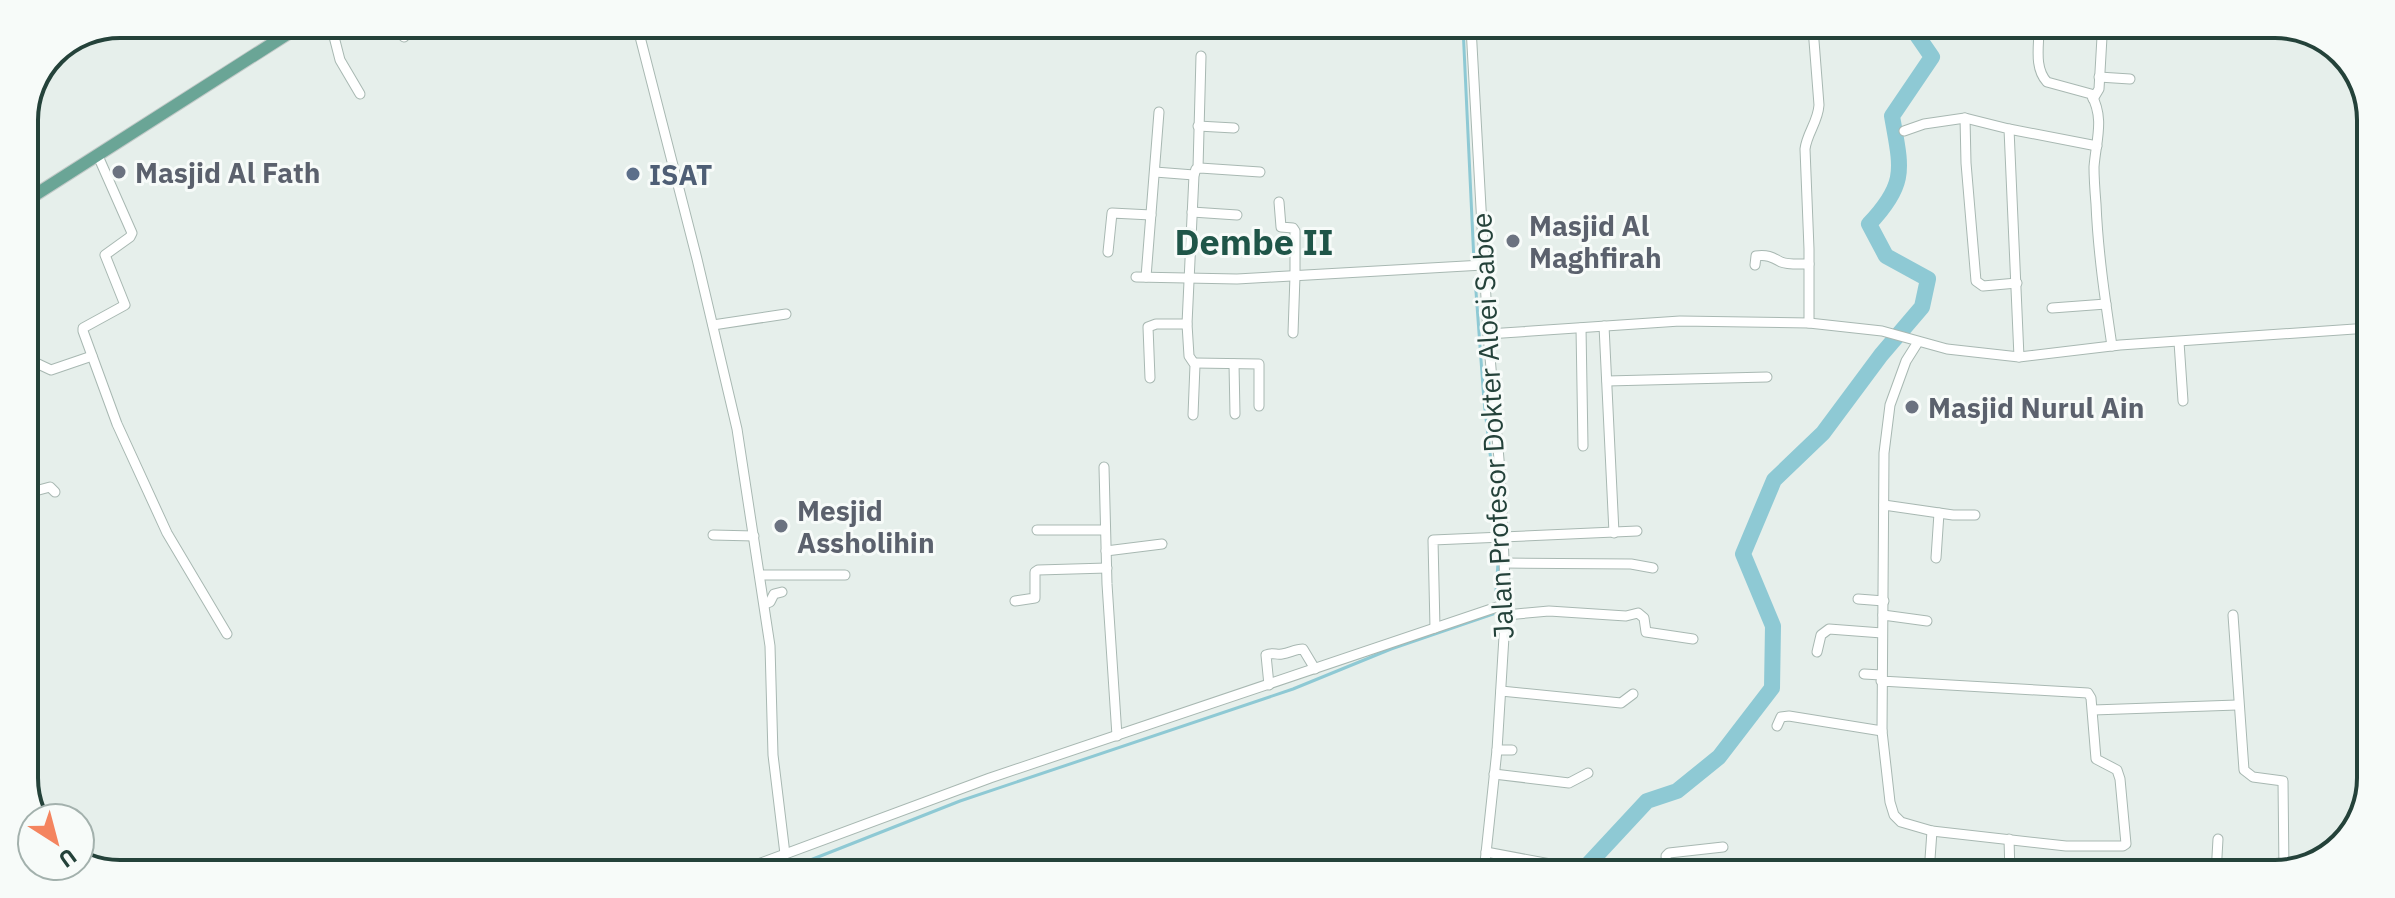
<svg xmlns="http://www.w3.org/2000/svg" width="2395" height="898" viewBox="0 0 2395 898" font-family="'IBM Plex Sans',sans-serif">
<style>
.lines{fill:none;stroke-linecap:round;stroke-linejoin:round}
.stream{stroke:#8ec9d4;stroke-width:3}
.river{stroke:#8ec9d4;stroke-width:16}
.minor-casing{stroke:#a8b8b2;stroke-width:11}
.major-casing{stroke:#c2cac8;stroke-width:14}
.minor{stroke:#fff;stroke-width:9}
.major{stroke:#6aa596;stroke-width:12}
.worship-dot{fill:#6b7280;stroke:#f7fbf9;stroke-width:3}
.service-dot{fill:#5c6f8a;stroke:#f7fbf9;stroke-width:3}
.labels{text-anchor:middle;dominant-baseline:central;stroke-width:6;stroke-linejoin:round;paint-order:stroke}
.worship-label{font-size:28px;font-weight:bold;fill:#5b616d;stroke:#f7fbf9;text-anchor:start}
.service-label{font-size:28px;font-weight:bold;fill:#4e5e75;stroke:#f7fbf9;text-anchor:start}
.street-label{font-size:28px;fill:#24423a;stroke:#f7fbf9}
.district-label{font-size:36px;font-weight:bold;fill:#1f5548;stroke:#f7fbf9}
.rim{fill:none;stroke:#24423a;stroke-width:4}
</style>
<rect width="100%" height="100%" fill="#e6efeb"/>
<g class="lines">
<g class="stream">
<polyline points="1463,27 1474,262"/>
<polyline points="1475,278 1484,401 1498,522"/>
<polyline points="1496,591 1499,549"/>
<polyline points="785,870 960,801 1293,689 1391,649 1493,614"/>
</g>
<path class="river" d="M1581 872 1647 801 1677 791 1719 757 1772 688 1773 626 1743 554 1774 480 1823 433 1881 355 1922 307 1928 279 1886 256 1869 224C1908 183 1901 168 1892 116L1932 57 1912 28"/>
<g class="minor-casing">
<g id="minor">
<polyline points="331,25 340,60 360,94"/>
<polyline points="394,25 404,37"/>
<polyline points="637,25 697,259 737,429 770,646 773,755 785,854"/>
<polyline points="1471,27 1488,334 1500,471 1506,604 1497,750 1484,872"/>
<path d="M2039 29C2039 46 2034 68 2047 82L2091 94C2105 119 2096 140 2094 167 2094 179 2095 192 2096 204 2098 252 2105 299 2112 346"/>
<polyline points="2099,77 2130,79"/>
<polyline points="2093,99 2099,89 2102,37"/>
<polyline points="1965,118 1966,163 1976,281 1983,286 2017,283"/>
<polyline points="1198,126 1234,128"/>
<polyline points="2009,129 2097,146"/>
<polyline points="1904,131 1924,124 1965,118 2009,129 2019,357"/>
<polyline points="98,156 132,233 130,237 105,255 125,305 83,328 83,331 117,424 167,533 227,634"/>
<polyline points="1198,168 1201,56"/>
<polyline points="1155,172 1194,175"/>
<polyline points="1279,202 1281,227 1293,228 1295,231 1295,274"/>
<polyline points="1192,212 1237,215"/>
<polyline points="1108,252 1112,213 1151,215"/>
<path d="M1755 265 1756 256C1766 254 1772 257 1781 262 1788 265 1800 264 1809 264"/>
<polyline points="1136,277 1237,279 1483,265"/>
<polyline points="1146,277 1159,112"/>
<polyline points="2052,308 2106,304"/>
<path d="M1809 323V249L1805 149C1807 133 1818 122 1819 105L1813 28"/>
<polyline points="713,325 786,314"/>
<polyline points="1604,326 1614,533"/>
<polyline points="1581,328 1583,446"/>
<polyline points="1293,333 1295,276"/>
<polyline points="1488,334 1680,321 1809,323 1882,331 1947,349 2019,357 2120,345 2369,328"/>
<polyline points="2179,342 2183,401"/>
<polyline points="24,348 34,362 51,370 92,356"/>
<polyline points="1195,363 1259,364 1259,406"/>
<polyline points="1234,364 1235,414"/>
<polyline points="1150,378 1148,327 1156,324 1187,324"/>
<polyline points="1607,381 1767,377"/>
<polyline points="1193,415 1195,365 1189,356 1187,324 1194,175 1196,169 1200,168 1260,172"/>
<polyline points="1104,467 1107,584 1117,736"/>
<polyline points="24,494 50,487 55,492"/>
<polyline points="1884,505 1953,515 1975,515"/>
<polyline points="1037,530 1105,530"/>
<polyline points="713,535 754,536"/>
<polyline points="1106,551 1162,544"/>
<polyline points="1936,558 1939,513"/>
<polyline points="1504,563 1631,564 1653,568"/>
<polyline points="760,575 845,575"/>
<polyline points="1858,599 1884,601"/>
<polyline points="1015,601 1035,598 1035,572 1038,570 1107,568"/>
<polyline points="765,604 770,602 774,594 782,592"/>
<polyline points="1506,615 1549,611 1626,616 1638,613 1644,618 1646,632 1693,639"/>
<polyline points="1883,615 1927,621"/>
<polyline points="2233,615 2244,770 2253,777 2283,781 2284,871"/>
<polyline points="1435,628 1433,540 1637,531"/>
<polyline points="1817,652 1821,635 1829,629 1882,633"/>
<polyline points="1864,674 1881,675"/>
<polyline points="1881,681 2088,693 2091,698 2096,759 2117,770 2120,779 2126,844 2123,846 2066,846 1932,831 1901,822 1894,815 1890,802 1882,731 1884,453 1890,405 1906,361 1918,342"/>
<path d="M1269 685 1266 655C1273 652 1276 655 1282 654 1290 653 1295 649 1303 649L1315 669"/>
<polyline points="1501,691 1621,703 1633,694"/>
<polyline points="2093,710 2237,705"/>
<polyline points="1777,726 1781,717 1789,716 1882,731"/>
<polyline points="1497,750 1512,750"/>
<polyline points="1494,774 1569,783 1588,773"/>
<polyline points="2009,839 2010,873"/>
<polyline points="1486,852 1561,866 1579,872"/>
<polyline points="742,870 990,778 1506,604"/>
<polyline points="1668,873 1666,856 1669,853 1723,847"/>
<polyline points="1929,873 1932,831"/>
<polyline points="2216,874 2218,839"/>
</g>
</g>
<g class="major-casing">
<polyline id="major" points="24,202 303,24"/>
</g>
<use href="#minor" class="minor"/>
<use href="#major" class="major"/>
</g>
<g class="worship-dot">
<circle cx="119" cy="172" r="8"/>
<circle cx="1513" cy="241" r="8"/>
<circle cx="1912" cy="407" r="8"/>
<circle cx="781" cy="526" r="8"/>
</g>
<circle class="service-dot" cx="633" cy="174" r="8"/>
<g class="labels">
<g class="worship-label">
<text x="135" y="172">Masjid Al Fath</text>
<text x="1529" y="225">Masjid Al<tspan x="1529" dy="32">Maghfirah</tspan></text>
<text x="1928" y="407">Masjid Nurul Ain</text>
<text x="797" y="510">Mesjid<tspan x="797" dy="32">Assholihin</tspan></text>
</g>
<g class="service-label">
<text x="649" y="174">ISAT</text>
</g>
<g class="street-label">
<text transform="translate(1492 426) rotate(-93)">Jalan Profesor Dokter Aloei Saboe</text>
</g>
<g class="district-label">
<text x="1254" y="241">Dembe II</text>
</g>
</g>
<path d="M0 0H2395V898H0ZM120 38H2275A82 82 0 0 1 2357 120V778A82 82 0 0 1 2275 860H120A82 82 0 0 1 38 778V120A82 82 0 0 1 120 38Z" fill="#f7fbf9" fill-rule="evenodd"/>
<path class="rim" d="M120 38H2275A82 82 0 0 1 2357 120V778A82 82 0 0 1 2275 860H120A82 82 0 0 1 38 778V120A82 82 0 0 1 120 38Z"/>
<g transform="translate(56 842) rotate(144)"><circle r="38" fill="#f7fbf9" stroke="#a3b1ad" stroke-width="2"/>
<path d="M0-6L14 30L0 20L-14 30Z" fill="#f4845f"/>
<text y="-12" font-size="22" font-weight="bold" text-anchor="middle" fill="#24423a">U</text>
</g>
</svg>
